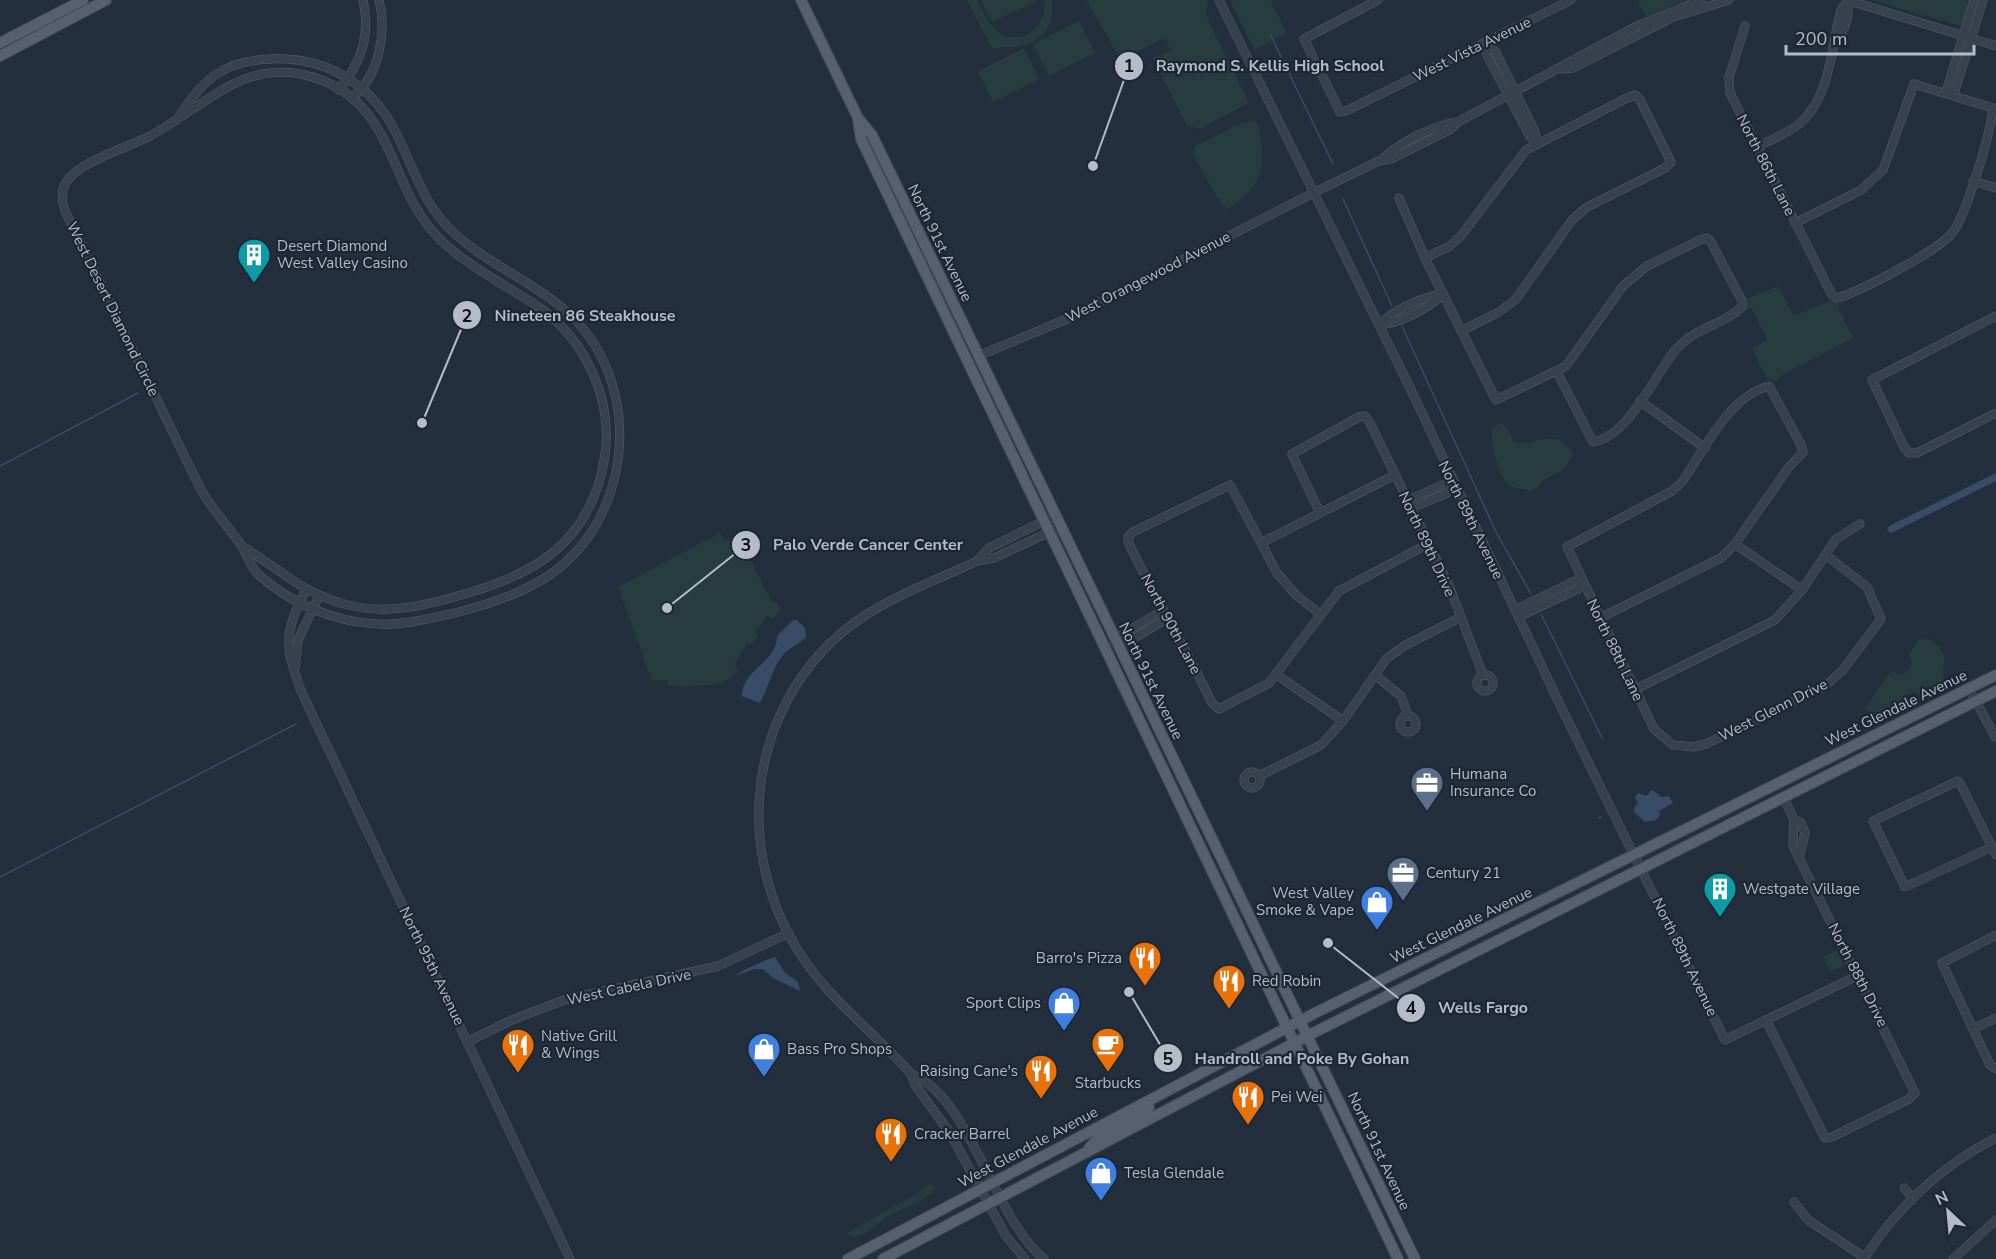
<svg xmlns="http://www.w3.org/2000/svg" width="1996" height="1259" viewBox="0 0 1996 1259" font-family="'Nunito Sans',sans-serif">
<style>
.green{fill:#263c3f}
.water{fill:#394c67}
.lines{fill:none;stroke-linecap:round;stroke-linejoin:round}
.stream{stroke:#394c67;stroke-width:1.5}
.canal{stroke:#394c67;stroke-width:7}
.minor-casing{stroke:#565f6c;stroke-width:9}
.major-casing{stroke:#414a57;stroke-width:12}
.minor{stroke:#38414e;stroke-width:8}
.major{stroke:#56606e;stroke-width:10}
.labels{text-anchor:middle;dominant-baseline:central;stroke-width:4.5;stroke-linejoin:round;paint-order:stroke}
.street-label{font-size:15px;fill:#b4bcc9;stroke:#1d2633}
.poi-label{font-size:15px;fill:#b4bcc9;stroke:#1d2633;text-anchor:start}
.leader{fill:none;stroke:#b4bcc9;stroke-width:2}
.callout-dot{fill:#b4bcc9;stroke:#1d2633;stroke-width:2}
.mark-label{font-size:18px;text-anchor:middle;font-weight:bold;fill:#111}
.callout-label{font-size:16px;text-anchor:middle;font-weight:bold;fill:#b4bcc9;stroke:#1d2633;stroke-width:4.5;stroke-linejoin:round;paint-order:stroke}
</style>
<rect width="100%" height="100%" fill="#242f3e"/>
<g class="green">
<path d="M967 0H977C983 11 988 25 998 32 1021 48 1049 25 1044 0H1052C1054 23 1045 42 1020 46 1009 48 1003 45 993 50Z"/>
<polygon points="980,0 1037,0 1037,1 992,22"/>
<polygon points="1086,0 1208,0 1206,16 1249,103 1200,129 1187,126 1153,58 1171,50 1165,38 1121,60"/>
<polygon points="1230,0 1270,0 1287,33 1254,50"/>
<polygon points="1638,0 1685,0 1646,17"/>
<polygon points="1871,0 1970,0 1961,26"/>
<polygon points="1079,21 1095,53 1049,76 1033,44"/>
<polygon points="1024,48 1039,79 993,102 978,71"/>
<path d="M1256 120C1269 160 1264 187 1226 210L1213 191 1193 154 1195 146 1235 126Z"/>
<polygon points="1778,286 1794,316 1837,298 1840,311 1853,338 1780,376 1778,381 1766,378 1752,348 1767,340 1752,309 1742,307 1742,301"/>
<path d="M1502 423 1507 428 1513 441C1532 450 1552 423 1573 453 1564 473 1560 471 1544 480 1539 483 1538 488 1533 491L1512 487C1497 477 1491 446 1492 428Z"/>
<path d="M720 533 724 541 729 539 733 547 748 541 750 545 745 548 772 603 777 601 780 610 773 619 768 616 755 632 759 635 751 645 747 643 734 665 739 669C726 690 690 685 669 686L666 680 652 681 618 587Z"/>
<path d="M1929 639C1954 654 1940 667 1943 688L1923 698 1917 693C1900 692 1899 706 1888 714 1879 717 1871 716 1864 709L1891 671 1901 675 1908 672 1912 662 1909 654 1918 640Z"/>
<polygon points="1837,950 1844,965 1831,972 1823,957"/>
<path d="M932 1183 936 1188C923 1204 903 1207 887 1217 875 1225 868 1234 854 1237L847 1233 916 1194Z"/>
</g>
<g class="water">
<path d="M793 620H797L805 628 806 637C799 644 789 648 783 655 773 667 768 688 760 703L742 696C742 669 777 663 777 636Z"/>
<polygon points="1652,790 1662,797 1669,796 1673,803 1659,811 1660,815 1656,820 1645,822 1634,812 1635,806 1638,804 1635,796 1639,793 1646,796"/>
<path d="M775 957 785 973 798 982 800 991 773 978 763 969H754L736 976C738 972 769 958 775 957Z"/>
</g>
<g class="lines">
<g class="stream">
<polyline points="1270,34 1333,164"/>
<polyline points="1343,199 1392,306"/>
<polyline points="1402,326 1496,532 1531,594"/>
<polyline points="0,466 138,393"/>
<polyline points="1541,614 1602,738"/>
<polyline points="1599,818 1601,817"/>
<polyline points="0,877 296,724"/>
</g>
<polyline class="canal" points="1891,529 1996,477"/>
<g class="minor-casing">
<g id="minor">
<polyline points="1219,0 1411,390 1561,707 1725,1040 1859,975"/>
<polyline points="1378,0 1304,39 1340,112 1346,111 1571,0"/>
<polyline points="1847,0 1996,46"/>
<path d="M1745 26 1729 77 1730 93 1832 295 1837 298C1859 292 1940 250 1953 232 1968 210 1990 135 1993 108L1914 84 1883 170 1861 190 1795 223"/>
<polyline points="1485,42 1487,55 1529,135 1537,143"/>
<polyline points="1485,42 1495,51 1535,132 1537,143"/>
<path d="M1834 44C1846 32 1849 17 1848 0"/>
<polyline points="1561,69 1573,68 1673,17 1729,0"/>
<path d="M339 90C361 63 371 35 363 0"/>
<polyline points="1946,92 1974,0"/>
<polyline points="1954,94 1983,0"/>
<path d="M353 97C379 76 387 32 379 0"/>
<path d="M180 115C204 78 224 61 270 59 296 58 319 62 342 75 413 115 400 184 455 234 495 270 549 287 584 330 642 402 628 520 551 574 512 601 457 614 411 622 358 631 300 611 260 576 250 567 248 556 241 545 228 526 213 510 201 490L68 217C62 205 59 193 67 181 79 162 129 147 150 136 209 104 249 51 324 81 391 109 389 176 429 227 457 262 500 281 537 306 586 339 615 402 604 461 589 546 530 577 454 597 419 607 384 614 348 605 302 594 281 569 243 547"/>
<path d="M1757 147C1770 140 1786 134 1798 125 1831 99 1831 46 1841 10L1848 0"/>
<path d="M1381 160C1399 143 1433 125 1458 122L1635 27 1701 0"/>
<polyline points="1973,181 1996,188"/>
<path d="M1399 198 1425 258 1496 400 1566 366 1623 286 1647 266 1700 240 1707 238 1711 242 1742 301V307C1721 327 1696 325 1673 353 1653 379 1628 436 1593 442L1557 372"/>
<polyline points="1425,258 1450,246 1460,237 1526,150 1627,98 1635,95 1640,100 1671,162 1665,168 1587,207 1572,220 1516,299 1499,312 1461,331"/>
<polyline points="1996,316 1872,380 1904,447 1909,453 1917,453 1996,413"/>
<path d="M1379 325C1393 310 1422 297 1443 294"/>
<path d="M1379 325C1400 323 1428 309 1443 294"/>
<polyline points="978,356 1067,319 1315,192 1379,161 1393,158 1451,129 1458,122"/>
<polyline points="1640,401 1705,448"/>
<polyline points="1407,501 1442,485 1453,485"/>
<polyline points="1411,508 1447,493 1453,485"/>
<polyline points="1320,513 1292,454 1359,417 1365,416 1370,423 1448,583 1483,675"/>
<polyline points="1261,543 1395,475"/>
<polyline points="1735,544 1802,590"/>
<polyline points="977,561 989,548 1054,516"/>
<path d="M306 590C283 634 285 646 301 691L570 1259"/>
<polyline points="1515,610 1575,581 1582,582"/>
<path d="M1320 614 1297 596 1277 573 1230 485 1133 532 1128 537 1129 544C1155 598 1186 648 1212 703L1219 709 1269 683 1339 591 1428 544"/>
<polyline points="1518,617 1578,589 1582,582"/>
<path d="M1600 618 1721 558 1735 544 1789 467 1803 452 1801 445 1769 386C1728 397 1705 449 1682 482L1672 491 1567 547 1654 729 1673 745 1693 747 1706 744 1825 686 1842 671 1881 619 1867 587 1826 555"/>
<polyline points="1115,643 1127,642 1168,618"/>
<polyline points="1115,643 1123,634 1163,610"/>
<polyline points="295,668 298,640 319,596"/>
<circle cx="1485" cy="683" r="8"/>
<polyline points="1277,675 1343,721"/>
<polyline points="1375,675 1401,696 1408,715"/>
<polyline points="1969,689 1996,738"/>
<polyline points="1634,690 1775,620 1802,590 1836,539 1860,524"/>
<circle cx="1408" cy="724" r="8"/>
<circle cx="1252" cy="780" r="8"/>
<polyline points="1259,776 1321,745 1343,721 1387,658 1406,645 1459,618"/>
<polyline points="1783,797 1794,819 1801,823 1805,833 1799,858"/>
<polyline points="1992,847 1905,887 1873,821 1958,781 1961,785 1996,855"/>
<polyline points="1996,935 1942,963 1990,1065 1996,1069"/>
<polyline points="1766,1020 1825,1138 1832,1137 1909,1099 1915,1093 1793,846 1794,819"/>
<polyline points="1973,1029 1996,1018"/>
<polyline points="469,1041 512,1020 564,1000 718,966 789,933"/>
<path d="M911 1074C971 1097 992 1216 1044 1259"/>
<polyline points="1904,1188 1913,1198"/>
<polyline points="1794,1202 1808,1220 1864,1257"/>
<path d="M1025 1259 1006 1236 950 1133 915 1085 911 1074C876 1034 833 1003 803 958 732 853 747 711 845 630 883 599 933 582 977 561L994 558 1060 527"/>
<path d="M1864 1259C1896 1208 1942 1165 1996 1138"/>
<polyline points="1953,1259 1996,1220"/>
</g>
</g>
<g class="major-casing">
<g id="major">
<polyline points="801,0 858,118 872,135 1415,1259"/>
<polyline points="0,43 83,0"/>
<polyline points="0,56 106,0"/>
<polyline points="858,119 861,139 1398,1259"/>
<polyline points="1089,1148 1102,1134 1146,1111 1149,1107 1147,1102"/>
<polyline points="848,1259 1313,1014 1996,675"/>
<polyline points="883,1259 1319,1030 1996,691"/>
</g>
</g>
<use href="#minor" class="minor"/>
<use href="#major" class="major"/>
</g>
<defs>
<g id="building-pin" transform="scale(1.725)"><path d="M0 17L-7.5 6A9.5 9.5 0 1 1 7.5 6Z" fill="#0f9aa8" stroke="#1d2633"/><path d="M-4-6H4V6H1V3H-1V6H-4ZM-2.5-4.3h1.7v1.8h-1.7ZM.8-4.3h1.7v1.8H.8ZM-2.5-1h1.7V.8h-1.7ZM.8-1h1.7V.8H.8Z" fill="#fff"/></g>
<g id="office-pin" transform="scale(1.725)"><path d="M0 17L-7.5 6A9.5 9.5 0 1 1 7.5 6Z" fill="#5c6f8a" stroke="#1d2633"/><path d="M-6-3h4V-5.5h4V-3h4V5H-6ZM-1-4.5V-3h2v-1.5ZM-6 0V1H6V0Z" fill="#fff"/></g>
<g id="shop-pin" transform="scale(1.725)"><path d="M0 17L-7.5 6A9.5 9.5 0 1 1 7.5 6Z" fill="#3f7fe0" stroke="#1d2633"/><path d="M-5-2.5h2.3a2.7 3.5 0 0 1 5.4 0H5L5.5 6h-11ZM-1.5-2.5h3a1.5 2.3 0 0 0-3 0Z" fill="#fff"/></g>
<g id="restaurant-pin" transform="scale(1.725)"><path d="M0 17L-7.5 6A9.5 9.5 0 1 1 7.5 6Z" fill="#e8710a" stroke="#1d2633"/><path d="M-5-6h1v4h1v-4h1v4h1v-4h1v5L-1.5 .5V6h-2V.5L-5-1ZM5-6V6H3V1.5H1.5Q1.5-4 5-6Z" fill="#fff"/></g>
<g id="cafe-pin" transform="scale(1.725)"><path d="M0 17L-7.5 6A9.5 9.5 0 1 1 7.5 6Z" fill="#e8710a" stroke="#1d2633"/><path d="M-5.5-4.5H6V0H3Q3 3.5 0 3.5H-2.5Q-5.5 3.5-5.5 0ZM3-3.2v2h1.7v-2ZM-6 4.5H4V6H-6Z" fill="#fff"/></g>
</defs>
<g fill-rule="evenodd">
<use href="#building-pin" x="254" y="255"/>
<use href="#office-pin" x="1427" y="783"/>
<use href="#office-pin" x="1403" y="873"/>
<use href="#building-pin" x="1720" y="889"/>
<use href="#shop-pin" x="1377" y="902"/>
<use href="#restaurant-pin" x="1145" y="958"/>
<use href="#restaurant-pin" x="1229" y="981"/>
<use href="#shop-pin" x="1064" y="1003"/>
<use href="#cafe-pin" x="1108" y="1044"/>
<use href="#restaurant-pin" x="518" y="1045"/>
<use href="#shop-pin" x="764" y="1049"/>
<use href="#restaurant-pin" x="1041" y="1071"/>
<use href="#restaurant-pin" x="1248" y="1097"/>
<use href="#restaurant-pin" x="891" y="1134"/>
<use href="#shop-pin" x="1101" y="1173"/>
</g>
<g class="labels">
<g class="street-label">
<text transform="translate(1472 49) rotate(-26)">West Vista Avenue</text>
<text transform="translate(1766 165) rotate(63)">North 86th Lane</text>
<text transform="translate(940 243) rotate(64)">North 91st Avenue</text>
<text transform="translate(1148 277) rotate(-27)">West Orangewood Avenue</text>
<text transform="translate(113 309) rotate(64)">West Desert Diamond Circle</text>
<text transform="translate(1471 520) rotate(64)">North 89th Avenue</text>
<text transform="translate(1427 544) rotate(65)">North 89th Drive</text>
<text transform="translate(1171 624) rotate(62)">North 90th Lane</text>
<text transform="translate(1615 650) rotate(64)">North 88th Lane</text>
<text transform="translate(1151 681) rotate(64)">North 91st Avenue</text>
<text transform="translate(1896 708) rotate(-26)">West Glendale Avenue</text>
<text transform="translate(1773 710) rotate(-27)">West Glenn Drive</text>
<text transform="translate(1461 925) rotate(-26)">West Glendale Avenue</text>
<text transform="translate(1685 957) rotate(64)">North 89th Avenue</text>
<text transform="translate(432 966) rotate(64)">North 95th Avenue</text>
<text transform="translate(1858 975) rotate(63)">North 88th Drive</text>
<text transform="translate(629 987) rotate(-12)">West Cabela Drive</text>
<text transform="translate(1028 1147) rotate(-28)">West Glendale Avenue</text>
<text transform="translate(1379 1151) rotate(65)">North 91st Avenue</text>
</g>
<g class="poi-label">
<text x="277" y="246">Desert Diamond<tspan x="277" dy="17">West Valley Casino</tspan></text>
<text x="1450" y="774">Humana<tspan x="1450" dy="17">Insurance Co</tspan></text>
<text x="1426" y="873">Century 21</text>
<text x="1743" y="889">Westgate Village</text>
<text x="1354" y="893" text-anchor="end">West Valley<tspan x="1354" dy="17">Smoke &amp; Vape</tspan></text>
<text x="1122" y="958" text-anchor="end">Barro's Pizza</text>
<text x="1252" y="981">Red Robin</text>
<text x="1041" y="1003" text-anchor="end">Sport Clips</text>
<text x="541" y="1036">Native Grill<tspan x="541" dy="17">&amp; Wings</tspan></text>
<text x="787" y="1049">Bass Pro Shops</text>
<text x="1018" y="1071" text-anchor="end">Raising Cane's</text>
<text x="1108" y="1083" text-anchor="middle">Starbucks</text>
<text x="1271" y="1097">Pei Wei</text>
<text x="914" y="1134">Cracker Barrel</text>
<text x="1124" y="1173">Tesla Glendale</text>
</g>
</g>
<path class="leader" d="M1093 166L1129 66M422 423L467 315M667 608L746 545M1328 943L1411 1008M1129 992L1168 1058"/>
<g class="callout-dot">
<circle cx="1093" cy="166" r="6"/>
<circle cx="422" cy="423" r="6"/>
<circle cx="667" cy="608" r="6"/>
<circle cx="1328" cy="943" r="6"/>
<circle cx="1129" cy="992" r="6"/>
<circle cx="1129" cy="66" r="15"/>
<circle cx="467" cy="315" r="15"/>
<circle cx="746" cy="545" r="15"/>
<circle cx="1411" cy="1008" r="15"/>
<circle cx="1168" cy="1058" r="15"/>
</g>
<g class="mark-label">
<text x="1129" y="72">1</text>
<text x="467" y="322">2</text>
<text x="746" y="551">3</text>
<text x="1411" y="1014">4</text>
<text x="1168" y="1065">5</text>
</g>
<g class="callout-label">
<text x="1270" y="71">Raymond S. Kellis High School</text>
<text x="585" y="321">Nineteen 86 Steakhouse</text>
<text x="868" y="550">Palo Verde Cancer Center</text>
<text x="1483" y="1013">Wells Fargo</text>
<text x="1302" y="1064">Handroll and Poke By Gohan</text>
</g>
<g transform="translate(1948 1211) rotate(334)" stroke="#1d2633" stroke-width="4.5" paint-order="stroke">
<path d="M0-4.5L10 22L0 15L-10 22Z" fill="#b4bcc9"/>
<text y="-9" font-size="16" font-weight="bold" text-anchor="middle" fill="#b4bcc9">N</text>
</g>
<path d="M1786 45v9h188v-9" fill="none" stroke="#b4bcc9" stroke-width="3"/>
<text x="1795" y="45" font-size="18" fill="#b4bcc9" stroke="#1d2633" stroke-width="4.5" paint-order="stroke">200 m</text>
</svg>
